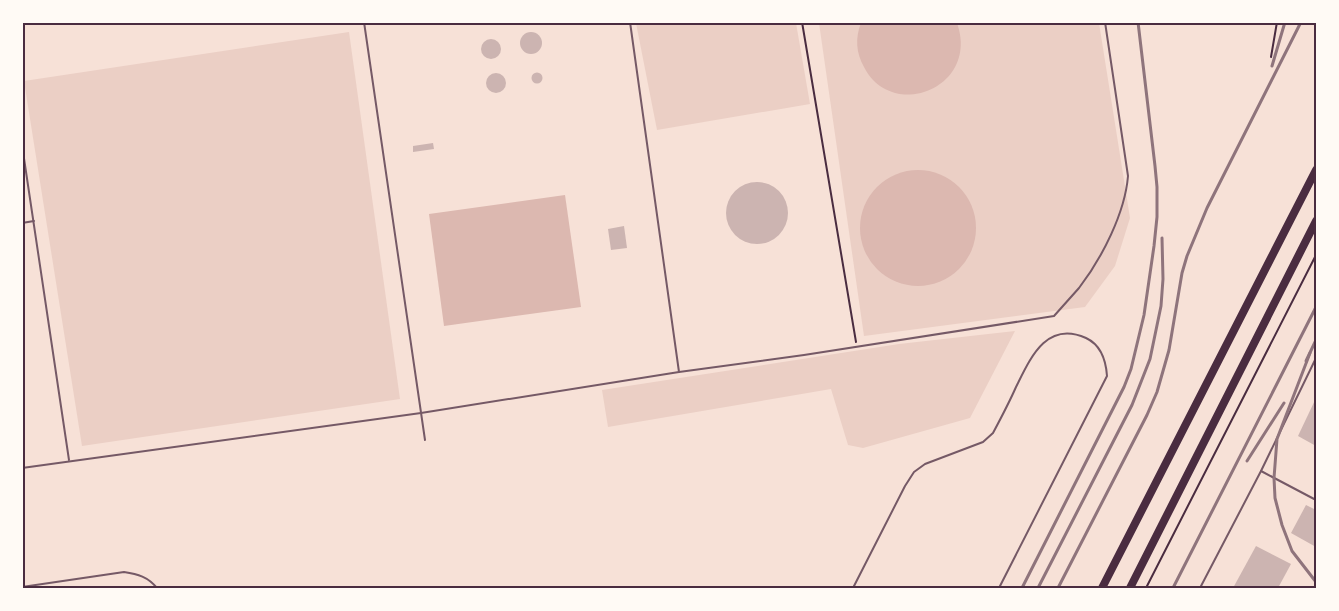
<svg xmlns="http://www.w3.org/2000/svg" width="1339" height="611" viewBox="0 0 1339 611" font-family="Quicksand,sans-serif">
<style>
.green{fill:#ebcfc5}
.water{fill:#dcb8b0}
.building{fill:#ccb4b1}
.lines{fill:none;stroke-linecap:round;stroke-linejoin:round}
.path{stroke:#4a2c40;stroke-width:2}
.service{stroke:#755966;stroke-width:2}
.trunk{stroke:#4a2c40;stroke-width:8}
.rail{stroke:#8f747c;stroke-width:3}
.neatline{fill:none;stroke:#4a2c40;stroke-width:2}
</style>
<rect width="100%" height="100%" fill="#f7e1d7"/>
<g class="green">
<polygon points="636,23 796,23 810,104 657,130"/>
<polygon points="819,23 1099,23 1130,218 1115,266 1085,307 864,336"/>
<polygon points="349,32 400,399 82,446 24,81"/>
<polygon points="1015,331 970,418 863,448 848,445 831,389 608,427 602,390 899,344"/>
</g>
<g class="water">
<path d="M861 23H957C980 88 892 122 864 67 856 53 855 38 861 23Z"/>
<circle cx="918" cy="228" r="58"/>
<polygon points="565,195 581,307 444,326 429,214"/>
</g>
<g class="building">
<circle cx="531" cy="43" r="11"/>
<circle cx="491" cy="49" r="10"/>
<circle cx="537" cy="78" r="5.5"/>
<circle cx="496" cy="83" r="10"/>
<polygon points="433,143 434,149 413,152 413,146"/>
<circle cx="757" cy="213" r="31"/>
<polygon points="624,226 627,248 611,250 608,229"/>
<polygon points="1316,398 1316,446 1298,436"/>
<polygon points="1306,505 1316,510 1316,547 1291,533"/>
<polygon points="1256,546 1291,564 1278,588 1233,588"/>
</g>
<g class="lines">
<g class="path">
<polyline points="802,22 856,342"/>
<polyline points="1271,57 1277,22"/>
<polyline points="1146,588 1316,255"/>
</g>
<g class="service">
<polyline points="364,22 425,440"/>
<polyline points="630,22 679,372"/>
<polyline points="22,145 69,460"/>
<polyline points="22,223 34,221"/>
<path d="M22 468 421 413 679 372 804 355 1054 316C1062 307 1071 297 1079 288 1102 258 1125 213 1128 176L1105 22"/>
<polyline points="1261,471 1316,500"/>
<path d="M22 587 124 572C138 574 148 577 157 588"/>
<path d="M853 588 905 486 914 472 925 464 983 442 993 433C1001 418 1009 403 1016 387 1030 359 1046 320 1086 338 1101 345 1106 361 1107 376L999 588"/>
<polyline points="1200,588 1261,471 1316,358"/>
</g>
<g class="trunk">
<polyline points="1102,588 1316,170"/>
<polyline points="1130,588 1316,221"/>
</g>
<g class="rail">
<polyline points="1272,66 1285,22"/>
<polyline points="1310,353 1277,439 1274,478 1275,498 1282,525 1292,551 1316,582"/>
<polyline points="1306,361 1316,340"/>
<polyline points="1247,461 1284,403"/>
<polyline points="1022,588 1124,387 1131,369 1144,315 1154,246 1157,217 1157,187 1155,166 1138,22"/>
<polyline points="1038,588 1132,405 1150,359 1161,306 1163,279 1162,238"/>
<polyline points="1058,588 1147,415 1157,392 1169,350 1182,273 1187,256 1207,208 1301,22"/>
<polyline points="1173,588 1316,307"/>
</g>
</g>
<rect width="1339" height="611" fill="none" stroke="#fffaf5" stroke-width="48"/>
<rect x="24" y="24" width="1291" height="563" class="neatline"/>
</svg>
